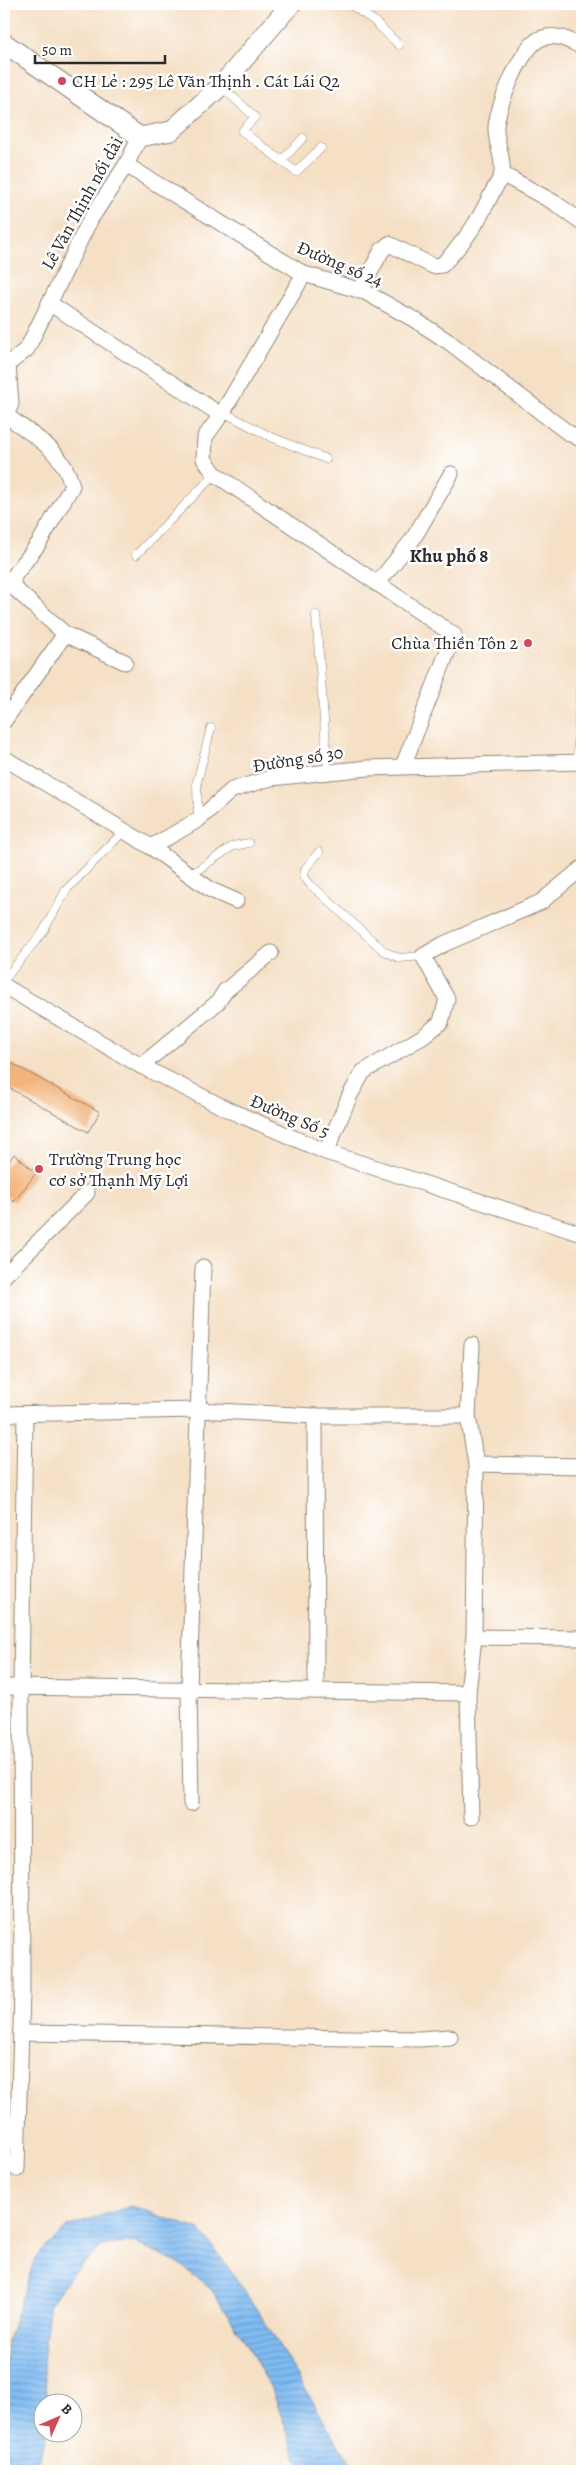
<svg xmlns="http://www.w3.org/2000/svg" width="586" height="2475" viewBox="0 0 586 2475" font-family="Alegreya,serif">
<style>
.water{fill:url(#water-rules);stroke:#56738e}
.building{fill:#f3b47c}
.lines{fill:none;stroke-linecap:round;stroke-linejoin:round}
.service-casing{stroke:#908678;stroke-width:9}
.minor-casing{stroke:#908678;stroke-width:17}
.tertiary-casing{stroke:#908678;stroke-width:21}
.service{stroke:#fff;stroke-width:8}
.minor{stroke:#fff;stroke-width:15}
.tertiary{stroke:#fff;stroke-width:19}
.poi-dot{fill:#d1495b;stroke:#fff;stroke-width:2}
.labels{text-anchor:middle;dominant-baseline:central;stroke-width:5;stroke-linejoin:round;paint-order:stroke}
.poi-label{font-size:18px;fill:#2b2b2b;stroke:#fff;text-anchor:start}
.street-label{font-size:18px;fill:#2b2b2b;stroke:#fff}
.neighbourhood-label{font-size:19px;font-weight:bold;fill:#2b2b2b;stroke:#fff}
</style>
<defs>
<pattern id="water-rules" width="6" height="5" patternUnits="userSpaceOnUse" patternTransform="scale(1.25)"><rect width="6" height="5" fill="#80bbf2"/><path d="M0 2.5h6" fill="none" stroke="#6998c4"/></pattern>
</defs>
<rect width="100%" height="100%" fill="#fff"/>
<filter id="ink" filterUnits="userSpaceOnUse"><feTurbulence type="fractalNoise" baseFrequency=".02" numOctaves="2"/><feDisplacementMap in="SourceGraphic" scale="10" xChannelSelector="R" yChannelSelector="G"/><feConvolveMatrix kernelMatrix="1 2 1 2 8 2 1 2 1" color-interpolation-filters="sRGB"/></filter>
<filter id="wash" filterUnits="userSpaceOnUse"><feTurbulence type="fractalNoise" baseFrequency=".0096" numOctaves="4" result="noise"/><feDisplacementMap in="SourceGraphic" scale="20" xChannelSelector="R" yChannelSelector="G"/><feGaussianBlur stdDeviation="1.12" result="paint"/><feColorMatrix in="noise" values="0 0 0 0 0 0 0 0 0 0 0 0 0 0 0 0 0 1.4 0 .05"/><feComposite in="paint" operator="in"/></filter>
<g filter="url(#wash)">
<rect width="100%" height="100%" fill="#f5e0c6"/>
<polygon class="water" points="132,2206 200,2230 233,2274 267,2325 344,2454 358,2471 306,2471 296,2457 274,2395 247,2344 211,2289 181,2265 133,2242 102,2246 70,2276 49,2306 43,2362 48,2402 42,2402 42,2432 47,2433 37,2465 30,2471 4,2471 4,2379 7,2343 35,2258 68,2226"/>
<g id="blocks">
<g class="building">
<polygon points="4,1059 100,1112 88,1132 4,1085"/>
<polygon points="14,1154 36,1173 14,1202 4,1193 4,1168"/>
</g>
</g>
</g>
<g filter="url(#ink)">
<use href="#blocks" fill-opacity="0" stroke="#908678" stroke-width="1"/>
<g class="lines">
<g class="service-casing">
<g id="service">
<polyline points="349,4 373,20 399,45"/>
<polyline points="221,86 255,117 242,131 296,172 321,148"/>
<polyline points="281,161 303,138"/>
<polyline points="223,412 269,436 326,459"/>
<polyline points="136,555 215,474"/>
<polyline points="316,615 328,772"/>
<polyline points="577,762 582,649"/>
<polyline points="198,819 197,782 211,728"/>
<polyline points="319,852 305,869 304,877 310,884 384,951 399,958 423,956"/>
<polyline points="190,875 233,846 249,843"/>
<polyline points="4,980 43,932 66,890 124,831"/>
</g>
</g>
<g class="minor-casing">
<g id="minor">
<polyline points="126,165 304,274 365,292 415,320 449,342 567,432 582,440"/>
<polyline points="502,174 555,203 582,222"/>
<polyline points="304,274 223,412 205,437 204,459 215,474 454,635 403,766"/>
<path d="M360 291 382 250 389 244 433 266 442 265C466 240 477 224 492 193 495 187 501 179 502 173 504 157 495 142 496 127 497 107 522 44 542 38 557 33 570 41 582 47"/>
<polyline points="49,303 221,415"/>
<path d="M7 416C35 437 63 450 72 486L39 543 14 576 12 586 65 634 125 662"/>
<polyline points="4,419 11,404 8,364 27,349 90,220 126,165 140,137"/>
<polyline points="377,584 413,539 451,474"/>
<polyline points="4,721 65,634"/>
<polyline points="4,758 151,847 198,820 232,790 271,778 368,768 582,762"/>
<polyline points="151,847 211,890 236,901"/>
<polyline points="4,986 141,1066 231,1111 326,1152 582,1234"/>
<polyline points="141,1066 218,1002 225,991 271,953"/>
<polyline points="326,1152 350,1095 363,1072 424,1036 441,1022 447,999 423,956 444,944 541,902 582,868"/>
<polyline points="4,1276 87,1193"/>
<polyline points="4,1414 198,1410 315,1416 468,1416"/>
<polyline points="315,1416 316,1691"/>
<polyline points="476,1464 582,1466"/>
<polyline points="474,1637 582,1638"/>
<polyline points="4,1687 468,1693"/>
<polyline points="191,1803 189,1689 203,1267"/>
<polyline points="471,1817 468,1693 474,1637 476,1464 468,1416 472,1345"/>
<polyline points="21,2033 420,2039 450,2037"/>
<polyline points="17,2169 22,1992 21,1688 25,1414"/>
</g>
</g>
<g class="tertiary-casing">
<polyline id="tertiary" points="4,43 140,137 171,131 221,86 291,4"/>
</g>
<use href="#service" class="service"/>
<use href="#minor" class="minor"/>
<use href="#tertiary" class="tertiary"/>
</g>
</g>
<g class="poi-dot">
<circle cx="62" cy="81" r="5"/>
<circle cx="528" cy="643" r="5"/>
<circle cx="39" cy="1169" r="5"/>
</g>
<g class="labels">
<g class="poi-label">
<text x="72" y="81">CH Lẻ : 295 Lê Văn Thịnh . Cát Lái Q2</text>
<text x="518" y="643" text-anchor="end">Chùa Thiền Tôn 2</text>
<text x="49" y="1159">Trường Trung học<tspan x="49" dy="21">cơ sở Thạnh Mỹ Lợi</tspan></text>
</g>
<g class="street-label">
<text transform="translate(82 203) rotate(-61)">Lê Văn Thịnh nối dài</text>
<text transform="translate(340 264) rotate(23)">Đường số 24</text>
<text transform="translate(298 759) rotate(-9)">Đường số 30</text>
<text transform="translate(290 1116) rotate(23)">Đường Số 5</text>
</g>
<g class="neighbourhood-label">
<text x="449" y="556">Khu phố 8</text>
</g>
</g>
<rect width="586" height="2475" fill="none" stroke="#fff" stroke-width="20"/>
<g transform="translate(58 2418) rotate(45)"><circle r="24" fill="#ffffff" stroke="#aaaaaa"/>
<path d="M0-4L9 19L0 12L-9 19Z" fill="#d1495b"/>
<text y="-8" font-size="14" font-weight="bold" text-anchor="middle" fill="#2b2b2b">B</text>
</g>
<path d="M35 55v8h130v-8" fill="none" stroke="#2b2b2b" stroke-width="2.5"/>
<text x="42" y="55" font-size="15" fill="#2b2b2b" stroke="#ffffff" stroke-width="4" paint-order="stroke">50 m</text>
</svg>
